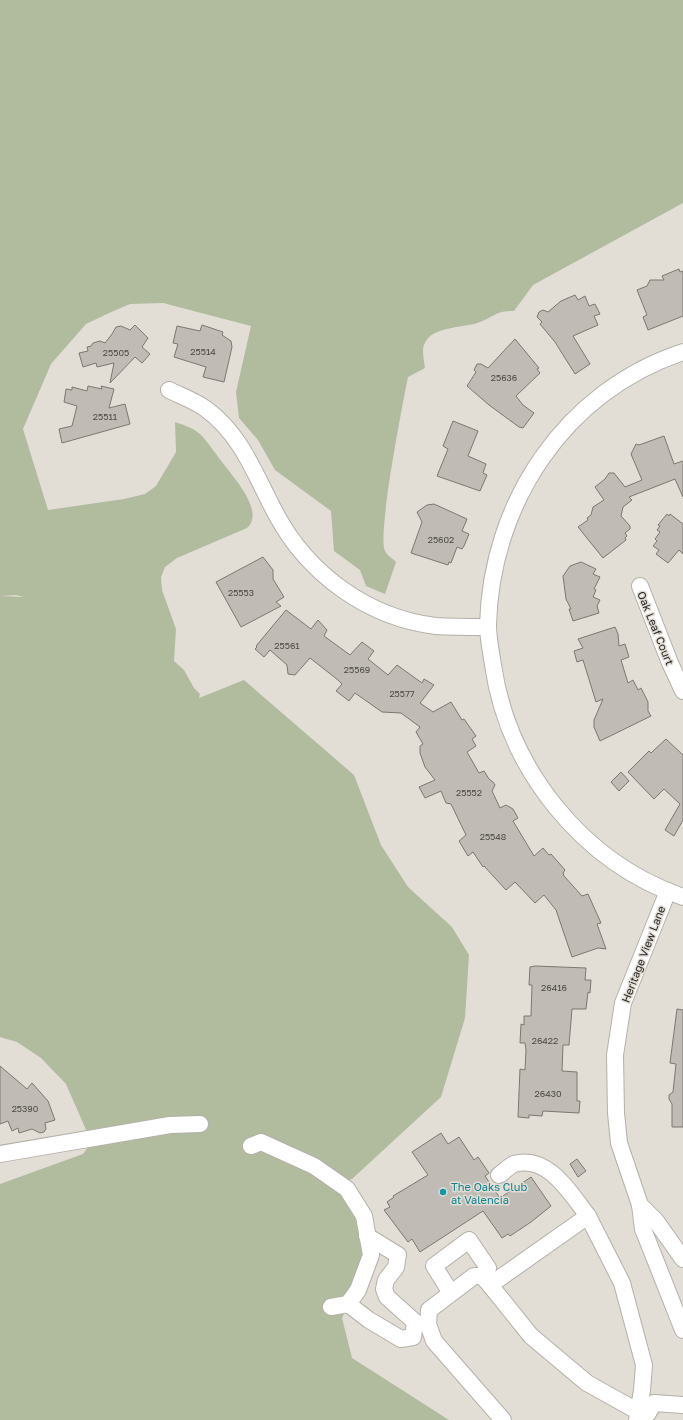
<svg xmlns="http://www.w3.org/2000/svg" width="683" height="1420" viewBox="0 0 683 1420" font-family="'Golos Text',sans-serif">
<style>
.green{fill:#b1bb9e}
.building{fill:#c0bcb5;stroke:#7c7871}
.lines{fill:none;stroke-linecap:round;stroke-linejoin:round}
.minor-casing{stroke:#b4b0a9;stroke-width:18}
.minor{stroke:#fff;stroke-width:16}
.culture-dot{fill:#0f9aa8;stroke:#e2ded6;stroke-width:1.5}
.labels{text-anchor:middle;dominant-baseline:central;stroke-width:3;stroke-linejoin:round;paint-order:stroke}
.number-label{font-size:9px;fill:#4c4a47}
.street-label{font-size:11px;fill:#262422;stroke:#e2ded6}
.culture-label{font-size:11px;fill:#0d838f;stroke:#e2ded6;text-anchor:start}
</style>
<rect width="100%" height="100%" fill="#e2ded6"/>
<path class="green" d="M0 0H683V203L533 285 514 311C495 311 496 316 480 322 463 329 425 325 423 350 423 355 424 362 425 368L408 377C403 402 377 536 385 551 387 555 393 559 396 562L385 594 366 586 360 570 334 551 331 511 275 470 258 440 239 418 236 392 251 326 163 303 130 304 109 313 86 324 51 364 23 429 48 510 124 499 145 494 156 486 176 452 175 422C184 425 193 428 200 434 209 443 217 456 225 466 235 479 265 512 247 528L177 558 165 567 161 577 162 590 176 629 174 661 184 670 194 688 200 694 199 698 244 680 354 775 381 845 408 887 452 927 469 955 465 1018 441 1097 352 1179 334 1186 354 1214 364 1250V1273L342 1318 352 1358 449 1420H0V1184L83 1154 89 1146 87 1132 66 1084 41 1058 17 1042 0 1037V596L24 597 16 595 0 596Z"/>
<g class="building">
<polygon points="679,269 680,272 683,271 683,316 648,330 643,317 647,315 637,290 647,286 650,280 664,280 662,276"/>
<polygon points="575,295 578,300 585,296 589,306 595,304 600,314 594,316 598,325 573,336 590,364 575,374 555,342 540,324 542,322 537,317 539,312 543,310 548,312 561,301"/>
<polygon points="135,325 148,338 142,347 150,354 142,363 135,357 110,383 114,363 97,367 96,363 83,367 79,353 88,351 87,347 91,346 93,343 100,341 105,343 112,334 116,327 121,326 130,330"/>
<polygon points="202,325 223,332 222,335 231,341 232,347 224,382 203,377 206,367 174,357 178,344 173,343 177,326 200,331"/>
<polygon points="515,339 539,368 537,369 540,373 516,396 523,405 534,413 523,428 519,427 489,405 467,386 476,372 474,370 477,364 481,364 488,368"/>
<polygon points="88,386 102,389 101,386 114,389 109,408 125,404 130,424 62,443 59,429 72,426 77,406 64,402 66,389 72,390 72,387 87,391"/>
<polygon points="453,421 478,431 468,456 486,464 483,473 487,475 480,491 437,476 448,449 443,446"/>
<polygon points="664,436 674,464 683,461 683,497 675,479 629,497 632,500 623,507 621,516 630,526 630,529 625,533 627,536 625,538 626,540 603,558 578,527 588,520 587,518 591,515 593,507 604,500 595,487 605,479 609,473 614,473 625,487 642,480 631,454 636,444 639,445"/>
<polygon points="434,504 467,519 462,531 469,534 464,546 462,549 457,547 451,563 449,562 448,565 411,553 422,522 417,512 427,505"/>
<polygon points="667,514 669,516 670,514 683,524 683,554 679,550 668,563 656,554 659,550 653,546 657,541 655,539 660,532 657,530 660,526 658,525"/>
<polygon points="263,557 273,570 273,579 284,597 276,602 281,606 241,627 216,582"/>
<polygon points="581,562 596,569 593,574 600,577 594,589 596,590 593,597 600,600 597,606 599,613 573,621 569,609 571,609 566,599 563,576 570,566"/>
<polygon points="286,610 311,629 318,620 327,630 324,636 350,655 362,642 374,651 368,659 388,675 397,665 422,683 424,679 434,685 420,703 433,712 451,702 462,720 464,719 476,736 472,739 476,746 467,752 479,773 484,771 489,779 493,782 495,785 492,791 500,808 506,805 513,809 518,818 513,821 534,856 543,848 549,855 551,854 565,870 563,873 564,876 582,896 588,894 601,923 597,924 606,949 598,948 572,957 556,910 544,895 535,903 515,882 506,890 484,866 483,867 473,852 468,856 459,841 466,835 451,804 446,803 441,791 425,798 419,787 435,780 425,767 420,753 420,746 423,744 416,732 420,727 401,713 382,712 355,693 349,701 336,691 342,684 338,680 310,658 295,675 288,674 287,665 270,650 264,657 255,649 257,647 256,646"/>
<polygon points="615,627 618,634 619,646 625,644 629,657 621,660 628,683 633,680 638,690 641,688 648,702 648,711 651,716 600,741 594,727 594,720 603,699 596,702 583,660 577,662 574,651 583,648 578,639"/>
<polygon points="666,739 683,755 683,820 674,836 665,830 680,804 664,789 654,799 628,772 649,751 651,753"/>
<polygon points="621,772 629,781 619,791 611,782"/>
<polygon points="535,966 586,968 585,980 591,980 590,993 588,992 586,1009 572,1009 569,1045 563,1045 562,1071 577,1072 577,1101 580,1101 579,1113 543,1111 542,1116 529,1115 529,1118 518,1117 520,1069 525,1070 526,1050 525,1043 520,1043 521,1024 524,1025 524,1016 531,1016 532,985 529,985 530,967"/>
<polygon points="677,1009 683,1010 683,1127 672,1127 672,1104 669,1099 669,1095 673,1092 676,1064 670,1063"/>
<polygon points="0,1066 27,1089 32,1083 48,1101 55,1120 45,1123 46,1129 44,1132 40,1133 32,1129 19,1133 18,1128 12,1131 8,1121 0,1124"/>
<polygon points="441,1133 448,1144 459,1137 474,1160 478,1157 489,1173 485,1176 500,1198 531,1177 551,1206 531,1222 510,1236 508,1234 502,1238 483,1211 420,1252 412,1239 408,1242 384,1210 390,1207 387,1202 394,1197 393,1196 428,1175 412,1152"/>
<polygon points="577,1159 586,1171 578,1177 570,1164"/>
</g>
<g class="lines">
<g class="minor-casing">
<g id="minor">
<path d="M683 352C565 391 491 503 488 625 488 638 491 652 493 665 508 769 582 862 683 897"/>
<path d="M169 390C181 396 195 401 206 409 242 435 256 477 276 514 308 574 368 618 436 626 453 627 471 627 488 627"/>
<polyline points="640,586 670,663 683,691"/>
<polyline points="668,891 623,1003 615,1055 616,1113 619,1143 640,1205 643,1229 683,1330"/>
<polyline points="251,1146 261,1142 314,1166 347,1189 364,1216 371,1255 358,1290 348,1304 331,1307"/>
<polyline points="0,1154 170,1125 200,1124"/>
<path d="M499 1175C504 1172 509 1166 514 1164 548 1154 571 1194 588 1216"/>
<polyline points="640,1205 656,1221 683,1259"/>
<polyline points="490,1285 482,1276 474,1276 429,1310 428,1324 434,1341 503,1420"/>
<polyline points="451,1293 434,1266 469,1240 488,1268 482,1276"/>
<polyline points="348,1304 369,1320 401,1339 413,1337 415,1322 387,1297 384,1289 386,1280 396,1267 398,1255 367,1236"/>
<polyline points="648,1413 654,1403 683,1405"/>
<polyline points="637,1420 642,1390 644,1365 622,1283 588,1216 490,1285 531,1336 587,1383 639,1412 648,1413"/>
</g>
</g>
<use href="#minor" class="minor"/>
</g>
<circle class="culture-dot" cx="443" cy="1192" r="4"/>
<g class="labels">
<g class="number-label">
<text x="203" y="351">25514</text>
<text x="116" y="352">25505</text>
<text x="504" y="377">25636</text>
<text x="105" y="416">25511</text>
<text x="441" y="539">25602</text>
<text x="241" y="592">25553</text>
<text x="287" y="645">25561</text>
<text x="357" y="669">25569</text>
<text x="402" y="693">25577</text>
<text x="469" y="792">25552</text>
<text x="493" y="836">25548</text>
<text x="554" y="987">26416</text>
<text x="545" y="1040">26422</text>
<text x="548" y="1093">26430</text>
<text x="25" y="1108">25390</text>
</g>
<g class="street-label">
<text transform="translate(656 628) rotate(68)">Oak Leaf Court</text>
<text transform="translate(643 954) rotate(-69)">Heritage View Lane</text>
</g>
<g class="culture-label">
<text x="451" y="1186">The Oaks Club<tspan x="451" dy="13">at Valencia</tspan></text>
</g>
</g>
</svg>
